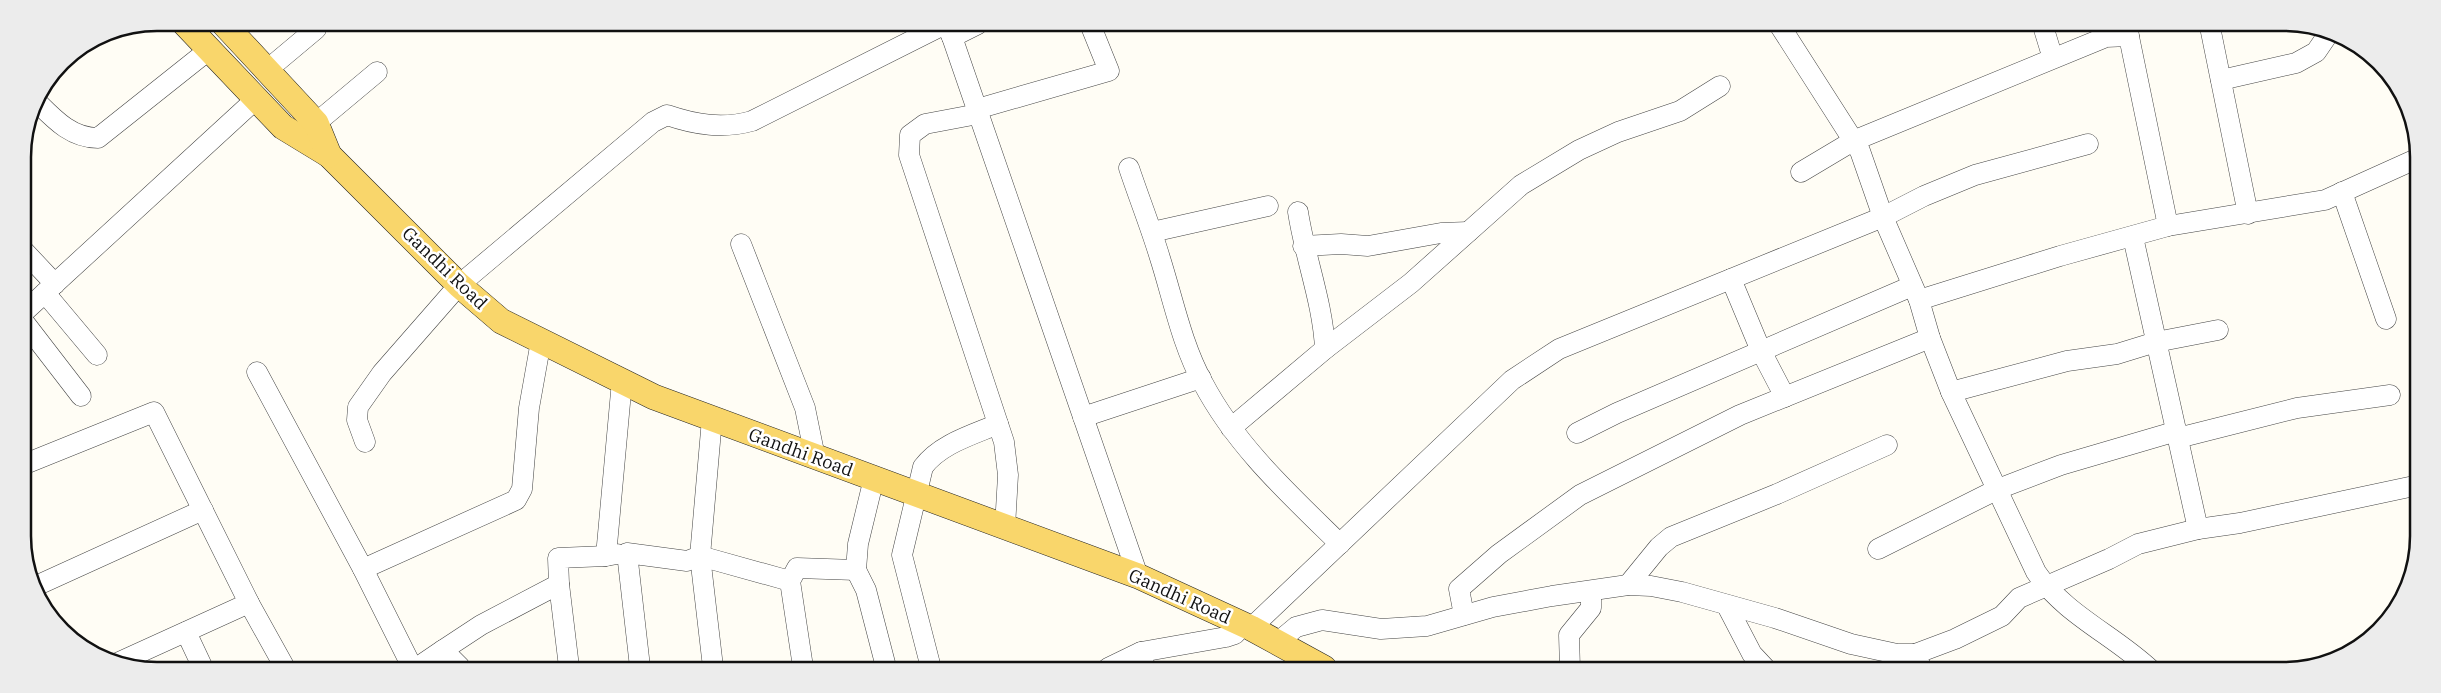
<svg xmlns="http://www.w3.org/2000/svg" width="2441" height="693" viewBox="0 0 2441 693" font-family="'IBM Plex Serif',serif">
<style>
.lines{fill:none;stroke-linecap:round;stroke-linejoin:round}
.minor-casing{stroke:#444;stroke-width:21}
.major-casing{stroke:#222;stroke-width:26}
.minor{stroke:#fff;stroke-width:20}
.major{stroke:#f9d66b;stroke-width:25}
.labels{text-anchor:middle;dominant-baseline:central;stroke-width:5;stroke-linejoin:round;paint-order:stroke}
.street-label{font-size:18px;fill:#111;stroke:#fff}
.rim{fill:none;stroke:#111;stroke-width:2.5}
</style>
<rect width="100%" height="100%" fill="#fffdf5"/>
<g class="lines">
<g class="minor-casing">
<g id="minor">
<polyline points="946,24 952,37 1138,576"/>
<path d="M1780 26 1860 151 1883 217 1919 300 1930 338 1951 392 2036 572C2065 615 2114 635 2151 670"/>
<polyline points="2043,26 2050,49"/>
<polyline points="2127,27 2168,226"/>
<polyline points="2210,27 2248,214"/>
<polyline points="952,37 978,24"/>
<polyline points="267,70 316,29 311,23"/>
<polyline points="2221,80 2296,63 2316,52 2329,33"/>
<path d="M36 101C54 119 71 138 98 138L210 49"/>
<polyline points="977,109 1109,71 1090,24"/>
<polyline points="978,114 925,124 910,135 909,155 1004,442 1008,475 1005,527"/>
<polyline points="316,123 377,72"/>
<path d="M1129 168C1139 198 1151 228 1160 258 1173 299 1182 345 1203 383 1236 446 1290 495 1340 544"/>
<polyline points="1801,172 1853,141 2106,37 2129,36"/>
<polyline points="2342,192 2386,319"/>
<path d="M1298 212C1305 258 1323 303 1325 349"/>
<polyline points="1152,232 1268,206"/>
<polyline points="741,244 805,408 815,457"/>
<polyline points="1303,246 1341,244 1368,246 1441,233 1468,232"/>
<polyline points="23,250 55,284"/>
<polyline points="1731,279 1761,351 1785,397"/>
<polyline points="45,293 97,355"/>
<polyline points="1919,300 2060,256 2168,226 2325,200 2416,159"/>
<polyline points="24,312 256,99"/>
<polyline points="24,322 81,396"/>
<polyline points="257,372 363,569 412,667"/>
<polyline points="1951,392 2067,361 2117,354 2156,342 2218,330"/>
<polyline points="1083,417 1201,378"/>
<polyline points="1231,428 1325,349 1411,283 1521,185 1579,150 1618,132 1680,111 1720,86"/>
<polyline points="1577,433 1617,413 1912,286"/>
<polyline points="2178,438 2297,408 2390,395"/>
<path d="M365 442 357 420 358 407 382 373 459 285 653 122 667 115C696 125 723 129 752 121L945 24"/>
<polyline points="25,464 154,412 249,603 117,663"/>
<polyline points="2198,529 2240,523 2414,486"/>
<polyline points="1878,549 1998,489 2061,465 2177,431"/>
<polyline points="617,554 606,556 622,381"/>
<polyline points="363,569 516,500 522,489 529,408 541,341"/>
<polyline points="856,570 866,590 886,667"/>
<polyline points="559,584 569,667"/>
<polyline points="38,585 203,510"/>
<polyline points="1628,585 1659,547 1671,537 1777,494 1887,445"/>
<polyline points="249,603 284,666"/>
<polyline points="1727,606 1752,654 1766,669"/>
<polyline points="1464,615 1459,589 1499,554 1580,495 1740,415 1930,338"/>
<polyline points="1251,628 1512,380 1559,349 1883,217 1924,196 1975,175 2088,144"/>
<polyline points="186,632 202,666"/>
<polyline points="1278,642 1296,627 1322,620 1381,629 1427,626 1493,607 1552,596 1628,585 1651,586 1682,592 1775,618 1851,644 1897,654 1915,654 1922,669"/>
<polyline points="443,650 481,625 559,584 558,558 606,556"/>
<polyline points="1141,652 1226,637 1235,634 1242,624"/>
<polyline points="1915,654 1955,639 2002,616 2019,598 2109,559 2138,544 2198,529 2133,237"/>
<polyline points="418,667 443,650 460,667"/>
<polyline points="640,667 627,553 687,561 700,556 712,419"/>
<polyline points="713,667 700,556 790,581"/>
<polyline points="803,667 790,581 797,568 856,570 858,544 874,478"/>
<path d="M931 668 902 555 923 467C940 444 972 435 998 424"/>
<polyline points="1108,668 1141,652 1145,668"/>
<polyline points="1570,669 1569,635 1591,608 1591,591"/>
</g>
</g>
<g class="major-casing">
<g id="major">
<polyline points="184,23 283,127 329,155 459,285 501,321 654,397 1138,576 1251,628 1324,668"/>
<polyline points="223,23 316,123 329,155"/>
</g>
</g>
<use href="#minor" class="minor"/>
<use href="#major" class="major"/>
</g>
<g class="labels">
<g class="street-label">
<text transform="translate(445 268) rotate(44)">Gandhi Road</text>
<text transform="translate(801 452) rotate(20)">Gandhi Road</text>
<text transform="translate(1180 596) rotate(24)">Gandhi Road</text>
</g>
</g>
<path d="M0 0H2441V693H0ZM157 31H2284A126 126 0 0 1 2410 157V536A126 126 0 0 1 2284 662H157A126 126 0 0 1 31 536V157A126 126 0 0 1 157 31Z" fill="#ececec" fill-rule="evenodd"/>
<path class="rim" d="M157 31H2284A126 126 0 0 1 2410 157V536A126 126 0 0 1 2284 662H157A126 126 0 0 1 31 536V157A126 126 0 0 1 157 31Z"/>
</svg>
